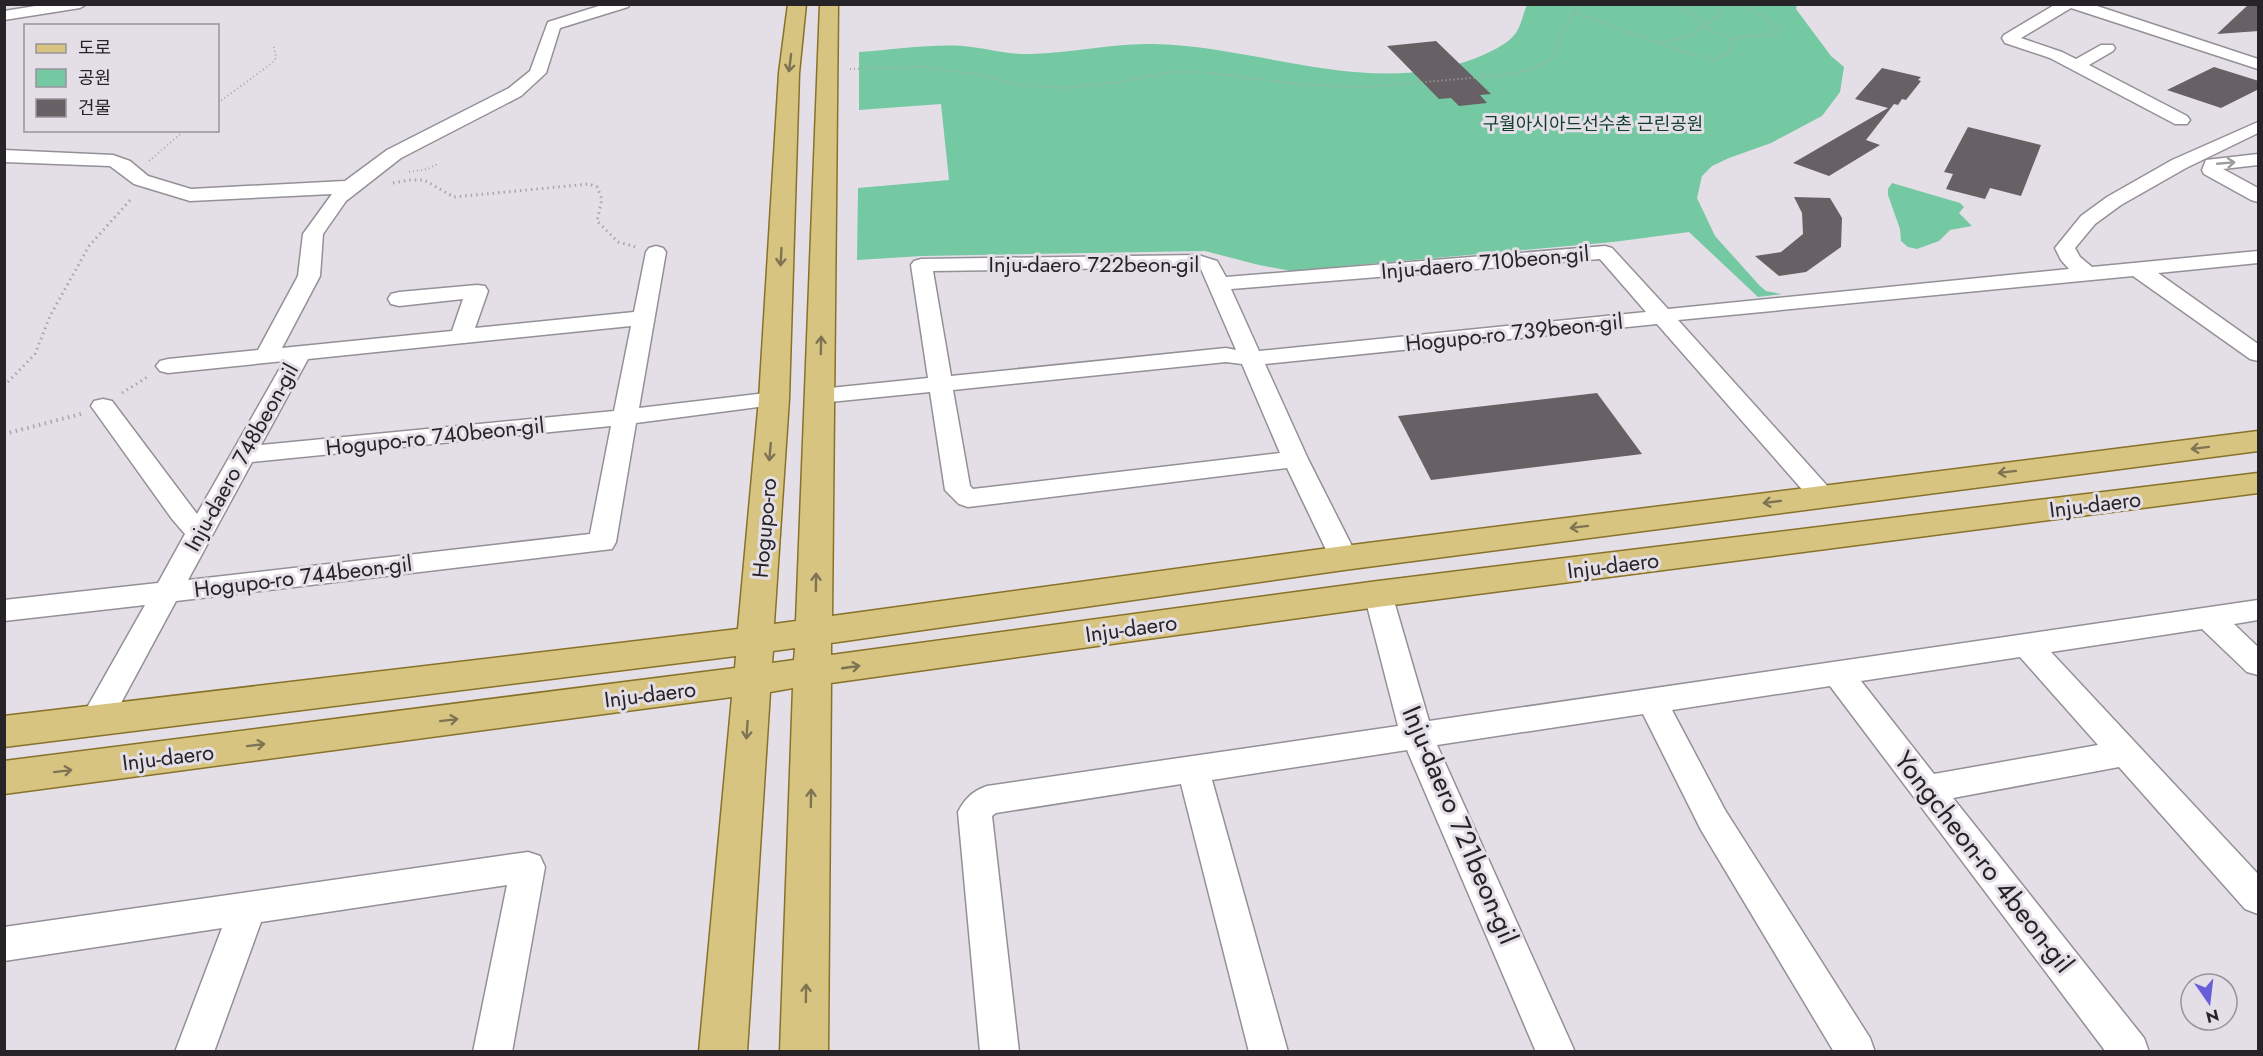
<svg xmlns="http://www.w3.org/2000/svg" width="2263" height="1056" font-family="Jost,'Noto Sans KR',sans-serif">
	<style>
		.green { fill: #74c8a2 }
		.building { fill: #676065 }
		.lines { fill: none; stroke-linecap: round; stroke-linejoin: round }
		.minor-casing { stroke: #949097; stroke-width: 3 }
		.major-casing { stroke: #88722a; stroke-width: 3 }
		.path-far2 { stroke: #a9a5ac; stroke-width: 2; stroke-dasharray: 1 3; stroke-linecap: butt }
		.path-far1 { stroke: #a9a5ac; stroke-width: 3; stroke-dasharray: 1.5 4; stroke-linecap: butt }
		.path { stroke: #a9a5ac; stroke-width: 4; stroke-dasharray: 1.5 4.5; stroke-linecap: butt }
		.minor { fill: #fff; fill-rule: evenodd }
		.major { fill: #d7c480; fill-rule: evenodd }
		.oneway { stroke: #7e7454 }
		.oneway2 { stroke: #9d9c9e }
		.labels { text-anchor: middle; stroke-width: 6; stroke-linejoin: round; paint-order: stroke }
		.far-park-label { font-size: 18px; fill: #103e2b; stroke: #e4dfe7 }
		.street-label { font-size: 22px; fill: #262427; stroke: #e4dfe7 }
		.near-street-label { font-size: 27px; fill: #262427; stroke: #e4dfe7 }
	</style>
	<rect width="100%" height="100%" fill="#e4dfe7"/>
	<!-- green -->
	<g class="green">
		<path d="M 1797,4 L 1796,9 L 1831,56 L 1844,67 L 1840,92 L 1822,116 L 1771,143 L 1729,158 L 1712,166 L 1702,176 L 1697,198 L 1715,236 L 1760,286 L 1766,291 L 1782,294 L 1758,297 L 1689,232 L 1613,242 L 1291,271 L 1259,265 L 1205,251 L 922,256 L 857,260 L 858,188 L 949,180 L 941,104 L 859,110 L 859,52 C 893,50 929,44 963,46 C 986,48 1008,55 1031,54 C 1072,53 1112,43 1153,44 C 1262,46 1369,99 1476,58 C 1488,53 1507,45 1515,34 C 1521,27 1523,13 1527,5 Z"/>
		<path d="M 1892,183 L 1960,203 L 1964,207 L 1959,213 L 1972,226 L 1950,230 L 1939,241 L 1917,249 L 1908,247 L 1901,241 L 1900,229 L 1888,195 L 1888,189 Z"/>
	</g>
	<!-- building -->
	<g class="building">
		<path d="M 2249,4 L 2259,4 L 2259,31 L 2217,34 Z"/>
		<path d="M 1436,41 L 1491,94 L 1480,95 L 1487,103 L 1459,106 L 1451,98 L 1439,99 L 1387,46 Z"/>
		<path d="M 2214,67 L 2259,81 L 2259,89 L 2221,108 L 2167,90 Z"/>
		<path d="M 1882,68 L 1921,77 L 1918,80 L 1921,81 L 1906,100 L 1902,99 L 1898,105 L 1894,104 L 1866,140 L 1880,145 L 1829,176 L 1793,163 L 1888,108 L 1855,99 Z"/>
		<path d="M 1968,127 L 2041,145 L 2021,196 L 1990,188 L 1985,199 L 1946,189 L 1953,174 L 1944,172 Z"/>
		<path d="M 1794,197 L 1830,198 L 1842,218 L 1841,247 L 1806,272 L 1779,276 L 1755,256 L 1781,252 L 1803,234 L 1802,213 Z"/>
		<path d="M 1597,393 L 1642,454 L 1431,480 L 1398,416 Z"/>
	</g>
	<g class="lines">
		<defs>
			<g id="minor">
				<path d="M 48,4 L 87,4 L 80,8 L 4,20 L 4,11 Z"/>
				<path d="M 605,4 L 630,4 L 628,7 L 560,28 L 546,73 L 521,96 L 401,158 L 346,201 L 323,234 L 320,276 L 282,348 L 452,331 L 463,299 L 399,306 L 391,304 L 388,299 L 391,294 L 399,292 L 477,285 L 485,286 L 488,291 L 475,328 L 634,312 L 646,252 L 649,248 L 656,246 L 663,248 L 666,252 L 639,408 L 774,392 L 782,394 L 786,399 L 782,404 L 636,423 L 616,542 L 612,549 L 176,601 L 107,729 L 96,732 L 85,729 L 80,720 L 145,605 L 4,621 L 4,600 L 158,583 L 185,534 L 172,519 L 91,406 L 94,401 L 103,399 L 112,401 L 197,514 L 284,361 L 168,373 L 160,371 L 156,366 L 160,361 L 168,359 L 258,350 L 298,276 L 303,234 L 332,194 L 190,201 L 134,184 L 110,166 L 4,162 L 4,150 L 113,155 L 130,161 L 148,176 L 191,189 L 345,181 L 387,150 L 509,88 L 530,71 L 548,22 ZM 631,326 L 614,411 L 261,445 L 308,359 ZM 611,426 L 590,534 L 188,580 L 252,462 Z"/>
				<path d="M 2056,4 L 2091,4 L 2258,59 L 2258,69 L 2071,8 L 2021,38 L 2062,52 L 2076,59 L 2101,45 L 2113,45 L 2115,48 L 2113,51 L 2089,65 L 2187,116 L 2190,120 L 2187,124 L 2175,124 L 2050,58 L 2005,43 L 2002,38 L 2004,35 Z"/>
				<path d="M 2258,122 L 2258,133 L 2186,168 L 2121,205 L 2095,224 L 2075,248 L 2080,257 L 2092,267 L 2258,251 L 2258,263 L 2158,273 L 2258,344 L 2258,361 L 2250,359 L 2133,276 L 1678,320 L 1831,490 L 1835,496 L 1831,502 L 1822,505 L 1813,502 L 1657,324 L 1265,364 L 1308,459 L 1358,558 L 1354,565 L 1344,568 L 1334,565 L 1330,558 L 1287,468 L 968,507 L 959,504 L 945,490 L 930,392 L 820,403 L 812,401 L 808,396 L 812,391 L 820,389 L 928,378 L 911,265 L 914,261 L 921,259 L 1198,255 L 1217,261 L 1226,277 L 1605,246 L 1612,248 L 1668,309 L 2069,269 L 2061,260 L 2055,248 L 2081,216 L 2107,197 L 2172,160 ZM 1600,259 L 1646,312 L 1259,351 L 1231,289 ZM 1196,267 L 1201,269 L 1236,350 L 1226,348 L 951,376 L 933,271 ZM 1226,362 L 1242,364 L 1280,453 L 973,489 L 970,486 L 953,390 Z"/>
				<path d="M 2258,154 L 2258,165 L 2223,169 L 2258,188 L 2258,202 L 2251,200 L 2204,174 L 2202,170 L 2206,160 Z"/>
				<path d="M 1378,584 L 1388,587 L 1392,594 L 1429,721 L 2258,600 L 2258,620 L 2234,624 L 2258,647 L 2258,675 L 2247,672 L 2202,629 L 2051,652 L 2258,874 L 2258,914 L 2245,909 L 2119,767 L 1953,798 L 2144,1038 L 2149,1052 L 2106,1052 L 1830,686 L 1672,710 L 1725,810 L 1870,1038 L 1875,1052 L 1834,1052 L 1701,830 L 1643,714 L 1437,745 L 1575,1052 L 1536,1052 L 1407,750 L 1212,780 L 1288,1052 L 1249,1052 L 1181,784 L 996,813 L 992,816 L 1019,1052 L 980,1052 L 958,812 C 965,798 973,791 987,786 L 1398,726 L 1364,594 L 1368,587 ZM 2020,657 L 2098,745 L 1934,774 L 1861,681 Z"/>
				<path d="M 528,852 L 540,856 L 545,867 L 512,1052 L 473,1052 L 507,885 L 261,922 L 214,1052 L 175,1052 L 222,928 L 4,961 L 4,927 Z"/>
			</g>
			<path id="major" d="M 788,4 L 806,4 L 799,73 L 789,399 L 774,624 L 796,621 L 820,4 L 838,4 L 832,616 L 1344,546 L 2258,431 L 2258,451 L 1344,570 L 831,643 L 831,655 L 1378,581 L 2258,473 L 2258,493 L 1378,607 L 831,683 L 828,1052 L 780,1052 L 793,688 L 770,692 L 747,1052 L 699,1052 L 732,697 L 4,794 L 4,761 L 735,668 L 736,656 L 4,747 L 4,716 L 738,629 L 759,399 L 779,73 ZM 795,648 L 794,660 L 772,663 L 773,651 Z"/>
		</defs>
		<!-- minor casing -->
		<use href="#minor" class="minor-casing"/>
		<!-- major casing -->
		<use href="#major" class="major-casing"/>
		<!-- path-far2 -->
		<g class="path-far2">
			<path d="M 1574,12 L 1677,50 L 1716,60 L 1728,53 L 1730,46 L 1739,37 L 1778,35 L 1780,31 L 1762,16 L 1740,4"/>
			<path d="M 1703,26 L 1716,17 L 1721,4"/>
			<path d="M 1703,27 L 1735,40"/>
			<path d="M 1658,42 L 1689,37 L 1703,27 L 1699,20 L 1676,4"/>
			<path d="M 850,69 L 922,67 L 987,76 L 1017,85 L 1063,88 L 1120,82 L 1174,72 L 1203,72 L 1306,85 L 1369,87 L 1504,75 L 1533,69 L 1554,57 L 1561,32 L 1581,4"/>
			<path d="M 218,103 L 272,63 L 276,58 L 274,47"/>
			<path d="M 149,161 L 185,130"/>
			<path d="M 409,172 L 428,169 L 439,163"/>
		</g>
		<!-- path-far1 -->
		<g class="path-far1">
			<path d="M 393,183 L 410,180 L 424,180 L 454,197 L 589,184 L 597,187 L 602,199 L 597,221 L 618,242 L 636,247"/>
			<path d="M 4,386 L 35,354 L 50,316 L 89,246 L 132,198"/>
			<path d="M 122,393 L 149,376"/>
		</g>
		<!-- path -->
		<path class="path" d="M 4,434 L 81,414"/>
		<!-- minor -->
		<use href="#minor" class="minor"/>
		<!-- major -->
		<use href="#major" class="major"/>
	</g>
	<!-- one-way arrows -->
	<defs><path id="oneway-shaft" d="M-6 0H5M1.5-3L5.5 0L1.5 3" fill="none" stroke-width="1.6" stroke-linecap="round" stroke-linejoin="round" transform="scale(1.5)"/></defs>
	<g class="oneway">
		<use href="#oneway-shaft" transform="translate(790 63) rotate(97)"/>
		<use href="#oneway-shaft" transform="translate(781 257) rotate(93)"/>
		<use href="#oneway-shaft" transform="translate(821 345) rotate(-89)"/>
		<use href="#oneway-shaft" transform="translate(2200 448) rotate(173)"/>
		<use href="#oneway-shaft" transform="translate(770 452) rotate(95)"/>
		<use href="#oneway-shaft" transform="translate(2007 472) rotate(173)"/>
		<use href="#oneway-shaft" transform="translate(1772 502) rotate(173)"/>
		<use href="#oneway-shaft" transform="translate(1579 527) rotate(173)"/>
		<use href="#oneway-shaft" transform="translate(816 582) rotate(-89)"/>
		<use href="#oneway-shaft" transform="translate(851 667) rotate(-8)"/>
		<use href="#oneway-shaft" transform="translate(449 720) rotate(-7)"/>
		<use href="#oneway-shaft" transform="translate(747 730) rotate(94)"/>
		<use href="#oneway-shaft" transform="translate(256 745) rotate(-7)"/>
		<use href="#oneway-shaft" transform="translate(63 771) rotate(-7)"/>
		<use href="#oneway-shaft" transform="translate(811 798) rotate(-89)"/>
		<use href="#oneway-shaft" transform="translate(806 993) rotate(-89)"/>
	</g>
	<use class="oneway2" href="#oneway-shaft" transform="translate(2226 163) rotate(-5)"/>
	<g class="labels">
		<!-- far-park labels -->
		<g class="far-park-label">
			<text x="1593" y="130">구월아시아드선수촌 근린공원</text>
		</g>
		<!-- street labels -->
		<g class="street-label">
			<text transform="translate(1485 262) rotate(-5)" y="8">Inju-daero 710beon-gil</text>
			<text x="1094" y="272">Inju-daero 722beon-gil</text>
			<text transform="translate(1514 332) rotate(-6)" y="8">Hogupo-ro 739beon-gil</text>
			<text transform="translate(435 436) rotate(-6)" y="8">Hogupo-ro 740beon-gil</text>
			<text transform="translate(241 457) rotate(-61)" y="8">Inju-daero 748beon-gil</text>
			<text transform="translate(2095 504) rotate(-7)" y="8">Inju-daero</text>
			<text transform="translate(764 528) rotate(-85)" y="8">Hogupo-ro</text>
			<text transform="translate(1613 565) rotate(-7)" y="8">Inju-daero</text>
			<text transform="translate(303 576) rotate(-7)" y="8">Hogupo-ro 744beon-gil</text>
			<text transform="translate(1131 628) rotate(-8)" y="8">Inju-daero</text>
			<text transform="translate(650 694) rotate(-7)" y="8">Inju-daero</text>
			<text transform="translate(168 757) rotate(-7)" y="8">Inju-daero</text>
		</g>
		<!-- near-street labels -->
		<g class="near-street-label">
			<text transform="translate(1460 825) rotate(67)" y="9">Inju-daero 721beon-gil</text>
			<text transform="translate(1984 862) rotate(52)" y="9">Yongcheon-ro 4beon-gil</text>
		</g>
	</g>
	<!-- border -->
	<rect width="2263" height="1056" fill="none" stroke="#262427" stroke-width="12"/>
	<!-- legend -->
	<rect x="24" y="24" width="195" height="108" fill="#e4dfe7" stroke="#98949a" stroke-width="1.5"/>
	<rect x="36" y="44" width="30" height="9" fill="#d7c480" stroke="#98949a" stroke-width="1.5"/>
	<text x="78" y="54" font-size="18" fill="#262427">도로</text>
	<rect x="36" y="69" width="30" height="18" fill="#74c8a2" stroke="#98949a" stroke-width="1.5"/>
	<text x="78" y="84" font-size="18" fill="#262427">공원</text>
	<rect x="36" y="99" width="30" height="18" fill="#676065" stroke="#98949a" stroke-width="1.5"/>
	<text x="78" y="114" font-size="18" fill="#262427">건물</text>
	<!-- north arrow -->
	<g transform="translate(2209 1002) rotate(166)"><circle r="28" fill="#e4dfe7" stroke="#98949a" stroke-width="1.5"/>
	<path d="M0-4.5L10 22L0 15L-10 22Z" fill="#675ed8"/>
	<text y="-9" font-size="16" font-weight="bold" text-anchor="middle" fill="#262427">N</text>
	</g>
</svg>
